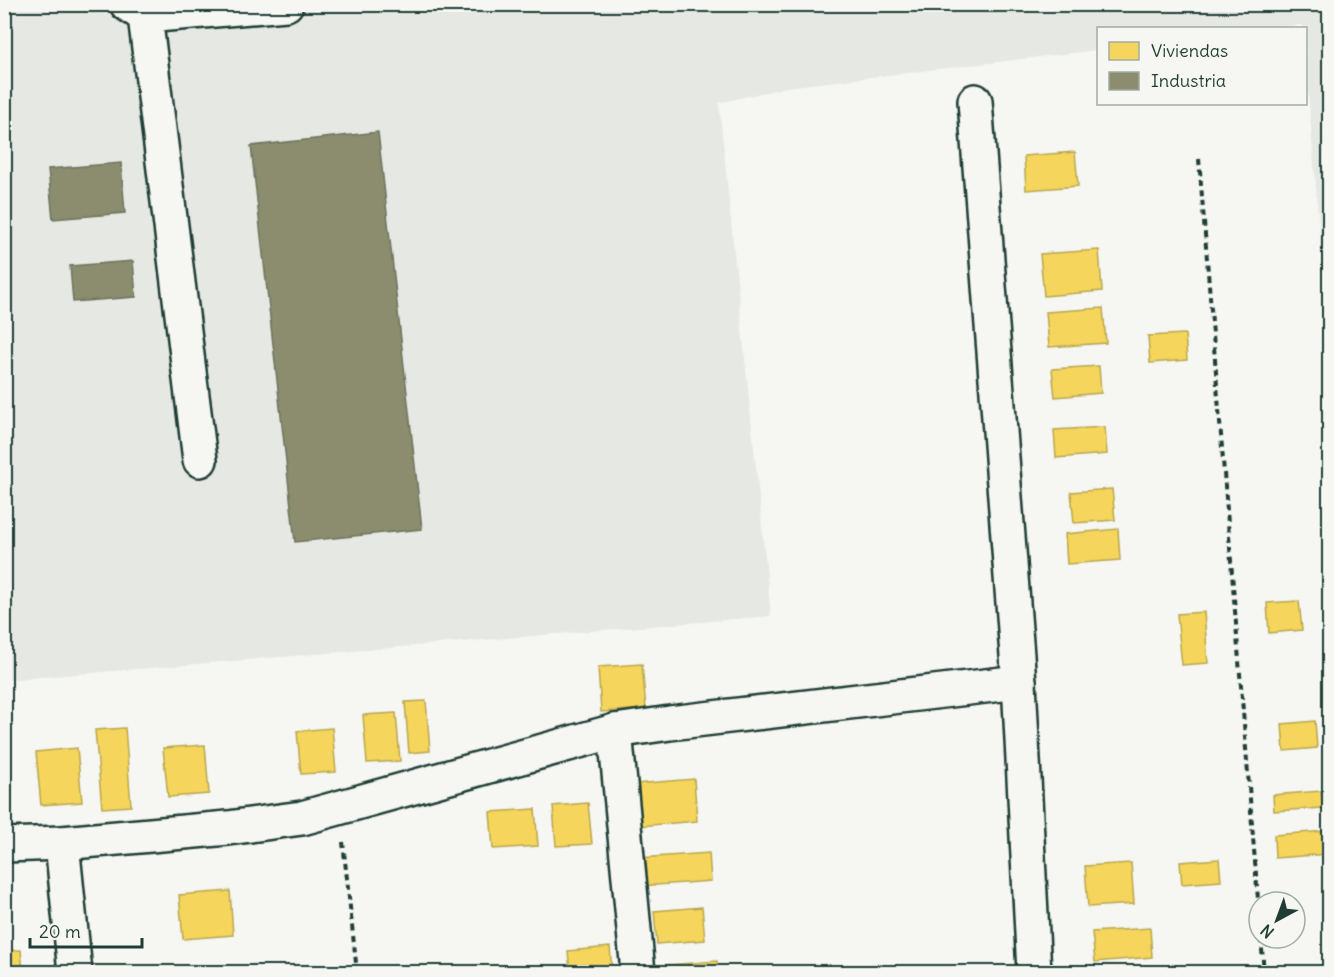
<svg xmlns="http://www.w3.org/2000/svg" width="1334" height="977" font-family="Delius,sans-serif">
	<style>
		.built { fill: #e6e8e4 }
		.homes { fill: #f6d55c; stroke: #b6a750; stroke-width: 1.5 }
		.industry { fill: #8c8c6e; stroke: #6b745d; stroke-width: 1.5 }
		.lines { fill: none; stroke-linecap: round; stroke-linejoin: round }
		.minor-casing { stroke: #1f3d34; stroke-width: 38 }
		.path { stroke: #1f3d34; stroke-width: 4; stroke-dasharray: 6 4.5; stroke-linecap: butt }
		.minor { stroke: #f6f6f2; stroke-width: 33 }
	</style>
	<rect width="100%" height="100%" fill="#f6f6f2"/>
	<filter id="ink" filterUnits="userSpaceOnUse"><feTurbulence type="fractalNoise" baseFrequency=".0167" numOctaves="2"/><feDisplacementMap in="SourceGraphic" scale="12" xChannelSelector="R" yChannelSelector="G"/><feConvolveMatrix kernelMatrix="1 2 1 2 8 2 1 2 1" color-interpolation-filters="sRGB"/></filter>
	<g filter="url(#ink)">
		<!-- built -->
		<path class="built" d="M 5,5 L 1329,5 L 1329,346 L 1306,67 L 1306,28 L 1302,28 L 1302,25 L 1276,28 L 1098,28 L 1098,50 L 786,87 L 719,103 L 771,616 L 5,680 Z"/>
		<!-- homes -->
		<g class="homes">
			<path d="M 1075,152 L 1078,186 L 1026,190 L 1024,156 Z"/>
			<path d="M 1099,250 L 1102,291 L 1044,296 L 1040,254 Z"/>
			<path d="M 1103,308 L 1106,343 L 1049,347 L 1046,312 Z"/>
			<path d="M 1185,334 L 1187,360 L 1150,363 L 1148,336 Z"/>
			<path d="M 1099,366 L 1101,393 L 1055,397 L 1052,369 Z"/>
			<path d="M 1105,427 L 1107,454 L 1056,458 L 1054,430 Z"/>
			<path d="M 1112,489 L 1115,520 L 1074,523 L 1071,492 Z"/>
			<path d="M 1118,529 L 1120,560 L 1067,564 L 1065,534 Z"/>
			<path d="M 1299,601 L 1302,630 L 1269,633 L 1267,603 Z"/>
			<path d="M 1204,612 L 1208,663 L 1182,665 L 1177,614 Z"/>
			<path d="M 642,664 L 646,709 L 601,712 L 598,667 Z"/>
			<path d="M 426,701 L 430,751 L 409,753 L 405,702 Z"/>
			<path d="M 396,713 L 400,761 L 367,763 L 363,715 Z"/>
			<path d="M 1315,721 L 1317,748 L 1284,751 L 1282,724 Z"/>
			<path d="M 125,728 L 131,806 L 102,808 L 95,730 Z"/>
			<path d="M 332,728 L 336,772 L 301,774 L 297,731 Z"/>
			<path d="M 205,745 L 209,794 L 168,797 L 163,748 Z"/>
			<path d="M 77,748 L 82,802 L 41,805 L 36,752 Z"/>
			<path d="M 694,779 L 697,821 L 639,826 L 635,784 Z"/>
			<path d="M 1321,791 L 1323,808 L 1274,811 L 1273,795 Z"/>
			<path d="M 588,803 L 592,844 L 556,846 L 553,806 Z"/>
			<path d="M 535,809 L 538,846 L 493,849 L 490,812 Z"/>
			<path d="M 1326,831 L 1328,854 L 1275,858 L 1274,835 Z"/>
			<path d="M 709,853 L 711,881 L 642,886 L 640,858 Z"/>
			<path d="M 1219,859 L 1221,881 L 1182,884 L 1180,862 Z"/>
			<path d="M 1131,863 L 1134,904 L 1088,907 L 1085,866 Z"/>
			<path d="M 230,891 L 233,935 L 183,939 L 179,895 Z"/>
			<path d="M 702,907 L 705,940 L 657,944 L 654,911 Z"/>
			<path d="M 1150,928 L 1152,957 L 1095,962 L 1092,932 Z"/>
			<path d="M 610,947 L 612,972 L 570,972 L 568,951 Z"/>
			<path d="M 21,950 L 23,972 L 4,972 L 4,951 Z"/>
			<path d="M 717,961 L 718,972 L 655,972 L 655,966 Z"/>
		</g>
		<!-- industry -->
		<g class="industry">
			<path d="M 378,132 L 422,529 L 295,542 L 251,146 Z"/>
			<path d="M 121,163 L 125,213 L 53,219 L 48,169 Z"/>
			<path d="M 133,261 L 136,297 L 73,302 L 70,266 Z"/>
		</g>
		<g class="lines">
			<defs>
				<g id="minor">
					<path d="M 127,4 L 145,16 L 286,4"/>
					<path d="M 145,16 L 200,460"/>
					<path d="M 975,101 L 1019,682 L 1034,972"/>
					<path d="M 615,731 L 638,972"/>
					<path d="M 62,843 L 75,972"/>
					<path d="M 4,845 L 62,843 L 228,828 L 302,818 L 615,731 L 670,723 L 1019,682"/>
				</g>
			</defs>
			<!-- minor casing -->
			<use href="#minor" class="minor-casing"/>
			<!-- path -->
			<g class="path">
				<path d="M 1199,159 L 1259,912"/>
				<path d="M 343,842 L 357,972"/>
				<path d="M 1261,938 L 1264,972"/>
			</g>
			<!-- minor -->
			<use href="#minor" class="minor"/>
		</g>
	</g>
	<!-- margin -->
	<rect width="1334" height="977" fill="none" stroke="#f6f6f2" stroke-width="24"/>
	<rect x="12" y="12" width="1310" height="953" fill="none" stroke="#1f3d34" stroke-width="2" filter="url(#ink)"/>
	<!-- legend -->
	<rect x="1097" y="27" width="210" height="78" fill="#f6f6f2" stroke="#a0aca6" stroke-width="1.5"/>
	<rect x="1109" y="42" width="30" height="18" fill="#f6d55c" stroke="#a0aca6" stroke-width="1.5"/>
	<text x="1151" y="57" font-size="18" fill="#1f3d34">Viviendas</text>
	<rect x="1109" y="72" width="30" height="18" fill="#8c8c6e" stroke="#a0aca6" stroke-width="1.5"/>
	<text x="1151" y="87" font-size="18" fill="#1f3d34">Industria</text>
	<!-- north arrow -->
	<g transform="translate(1277 920) rotate(221)"><circle r="28" fill="#f6f6f2" stroke="#a0aca6" stroke-width="1.5"/>
	<path d="M0-4.5L10 22L0 15L-10 22Z" fill="#1f3d34"/>
	<text y="-9" font-size="16" font-weight="bold" text-anchor="middle" fill="#1f3d34">N</text>
	</g>
	<!-- scale -->
	<path d="M30 938v9h112v-9" fill="none" stroke="#1f3d34" stroke-width="3"/>
	<text x="39" y="938" font-size="18" fill="#1f3d34" stroke="#f6f6f2" stroke-width="4.5" paint-order="stroke">20 m</text>
</svg>
